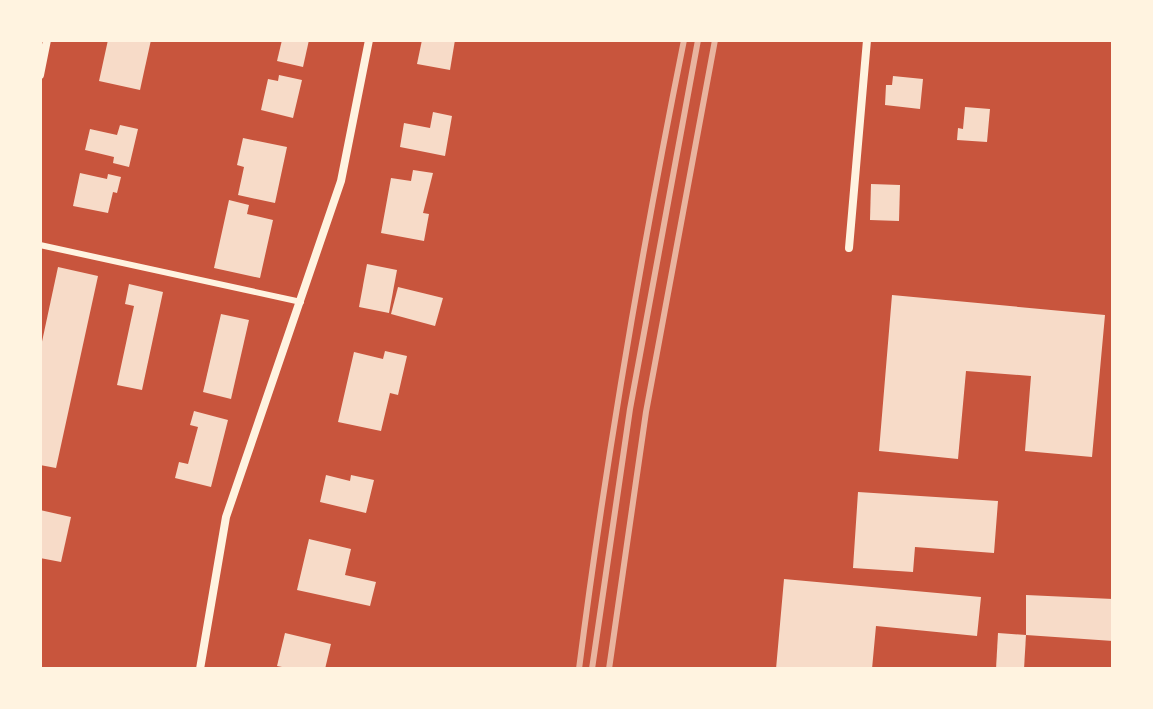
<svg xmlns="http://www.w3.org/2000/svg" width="1153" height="709" font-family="Commissioner,sans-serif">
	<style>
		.building { fill: #f7dbc8 }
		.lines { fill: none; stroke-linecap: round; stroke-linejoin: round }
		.service { stroke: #fff3e0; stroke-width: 6 }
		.minor { stroke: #fff3e0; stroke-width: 8 }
		.rail { stroke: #e9b49f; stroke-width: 6 }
	</style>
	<rect width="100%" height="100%" fill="#c8553d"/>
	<!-- building -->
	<g class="building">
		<path d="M 108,40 L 151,40 L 140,90 L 99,81 Z"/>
		<path d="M 282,40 L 309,40 L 303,67 L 277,61 Z"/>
		<path d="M 422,40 L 455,40 L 450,70 L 417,64 Z"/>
		<path d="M 279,75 L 302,80 L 293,118 L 261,110 L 268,79 L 278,81 Z"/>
		<path d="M 893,76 L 923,79 L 920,109 L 885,105 L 886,85 L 892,85 Z"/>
		<path d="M 965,107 L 990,109 L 987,142 L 957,140 L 958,128 L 963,129 Z"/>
		<path d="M 433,112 L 452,116 L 445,156 L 400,147 L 404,123 L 430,128 Z"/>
		<path d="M 120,125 L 138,129 L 129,167 L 113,163 L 114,157 L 85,150 L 90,129 L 117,135 Z"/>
		<path d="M 243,138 L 287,147 L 275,203 L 238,195 L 244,167 L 237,165 Z"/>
		<path d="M 413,170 L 433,173 L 423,213 L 429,214 L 424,241 L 381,233 L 391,178 L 411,181 Z"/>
		<path d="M 80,173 L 107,179 L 108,174 L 121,177 L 117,193 L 113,192 L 108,213 L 73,206 Z"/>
		<path d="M 871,184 L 900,185 L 899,221 L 870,220 Z"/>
		<path d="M 229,200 L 249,205 L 247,214 L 273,220 L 260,278 L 214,268 Z"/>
		<path d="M 367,264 L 397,270 L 389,313 L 359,307 Z"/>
		<path d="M 58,267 L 98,276 L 56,468 L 40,465 L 40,351 Z"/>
		<path d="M 129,284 L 163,292 L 142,390 L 117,385 L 134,306 L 125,304 Z"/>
		<path d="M 398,287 L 443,298 L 435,326 L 391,314 Z"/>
		<path d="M 892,295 L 1105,315 L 1092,457 L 1025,451 L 1031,376 L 966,371 L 958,459 L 879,451 Z"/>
		<path d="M 221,314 L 249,320 L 231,399 L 203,392 Z"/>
		<path d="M 385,351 L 407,356 L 398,395 L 390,393 L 381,431 L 338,422 L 354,352 L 383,359 Z"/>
		<path d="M 194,411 L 228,420 L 211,487 L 175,478 L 179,462 L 188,464 L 198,427 L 190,425 Z"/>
		<path d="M 326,475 L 350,481 L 351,475 L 374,480 L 366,513 L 320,502 Z"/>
		<path d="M 858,492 L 998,501 L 994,553 L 915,547 L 913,572 L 853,568 Z"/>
		<path d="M 40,510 L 71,517 L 61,562 L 40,558 Z"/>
		<path d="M 309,539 L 351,549 L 345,575 L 376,582 L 370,606 L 297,590 Z"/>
		<path d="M 784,579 L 981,597 L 977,636 L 876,626 L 872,669 L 776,669 Z"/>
		<path d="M 1026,595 L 1113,599 L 1113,641 L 1026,635 Z"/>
		<path d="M 285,633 L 331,644 L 325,669 L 292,669 L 277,666 Z"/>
		<path d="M 998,633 L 1026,635 L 1024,669 L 996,669 Z"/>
	</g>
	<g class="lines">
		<!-- service -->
		<path class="service" d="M 40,245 L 301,302"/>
		<!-- minor -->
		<g class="minor">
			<path d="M 40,75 L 47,40"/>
			<path d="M 849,248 L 867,40"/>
			<path d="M 200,669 L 226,517 L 341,181 L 369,40"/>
		</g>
		<!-- rail -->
		<g class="rail">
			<path d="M 579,669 C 606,458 642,249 684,40"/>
			<path d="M 592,669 L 630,409 L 698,40"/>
			<path d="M 609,669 L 646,412 L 715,40"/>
		</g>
	</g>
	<!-- border -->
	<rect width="1153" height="709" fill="none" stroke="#fff3e0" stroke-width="84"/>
</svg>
